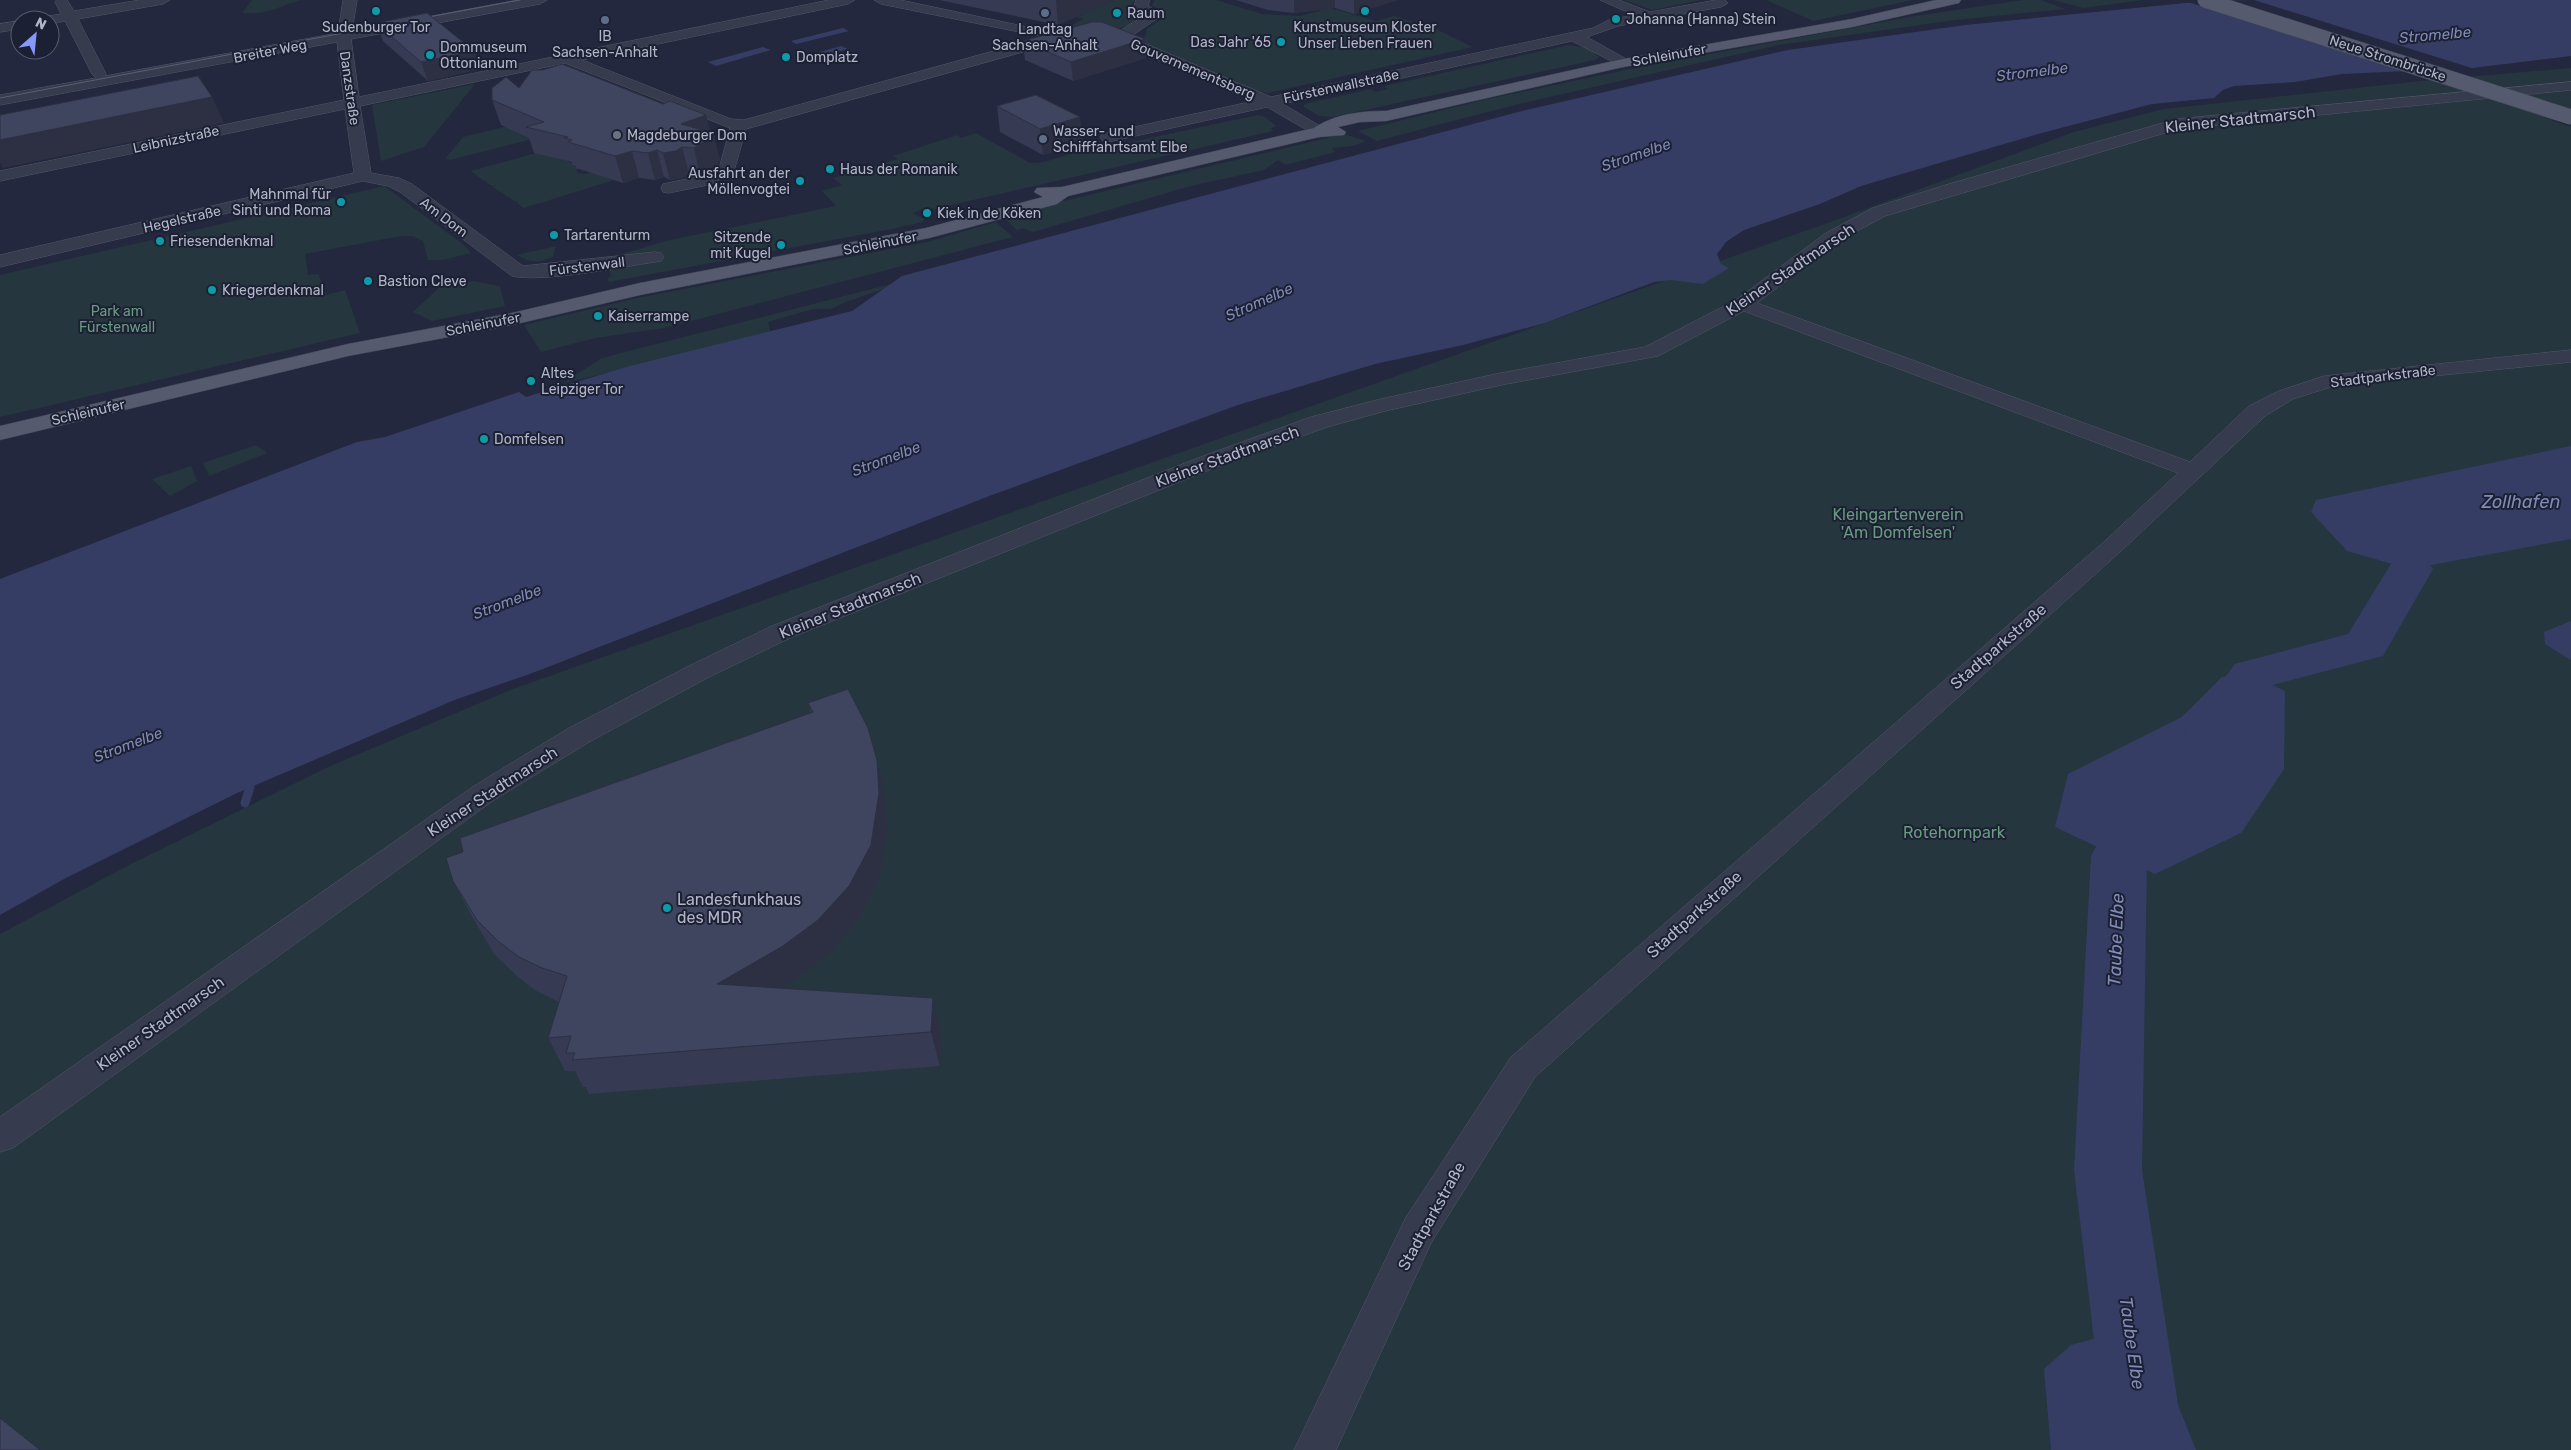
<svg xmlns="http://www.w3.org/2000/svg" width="2571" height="1450" font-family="Rubik,sans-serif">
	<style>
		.green { fill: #25363f }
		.water { fill: #353d64 }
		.pier { fill: #23283e }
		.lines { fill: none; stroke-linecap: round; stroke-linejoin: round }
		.stream { stroke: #353d64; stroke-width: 9 }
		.river { fill: #353d64; fill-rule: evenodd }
		.minor-casing { stroke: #525669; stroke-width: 1 }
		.major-casing { stroke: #404457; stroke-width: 1 }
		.minor { fill: #373b4e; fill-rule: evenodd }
		.major { fill: #555a6e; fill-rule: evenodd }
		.tram { stroke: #595e75; stroke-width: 1 }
		.major-bridge-casing { stroke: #404457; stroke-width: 16; stroke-linecap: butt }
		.major-bridge { stroke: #555a6e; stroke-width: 15 }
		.wall { fill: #363a52 }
		.shaded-wall { fill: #2c3042 }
		.building { fill: #3f445f; stroke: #2c3042 }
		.culture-dot { fill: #0f9aa8; stroke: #1c2033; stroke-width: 2 }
		.service-dot { fill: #5c6f8a; stroke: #1c2033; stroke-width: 2 }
		.worship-dot { fill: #6b7280; stroke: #1c2033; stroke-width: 2 }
		.labels { text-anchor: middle; stroke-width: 4; stroke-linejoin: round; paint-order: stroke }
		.far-poi-label { font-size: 14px; fill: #b3b6c9; stroke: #1c2033; text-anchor: start }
		.far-street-label { font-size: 14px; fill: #b3b6c9; stroke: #1c2033 }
		.far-park-label { font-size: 14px; fill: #699b80; stroke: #1c2033 }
		.far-water-label { font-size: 15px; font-style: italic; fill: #818bb7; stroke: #1c2033 }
		.street-label { font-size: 16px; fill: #b3b6c9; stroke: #1c2033 }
		.park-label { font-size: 16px; fill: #699b80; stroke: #1c2033 }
		.poi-label { font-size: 16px; fill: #b3b6c9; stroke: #1c2033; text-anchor: start }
		.water-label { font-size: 18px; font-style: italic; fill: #818bb7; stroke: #1c2033 }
	</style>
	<rect width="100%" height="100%" fill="#23283e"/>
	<!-- green -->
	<g class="green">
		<path d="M 252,0 L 301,0 C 277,7 267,15 242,13 Z"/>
		<path d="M 1114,0 L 1135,0 L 1132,4 L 1143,17 C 1121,34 1096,30 1070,26 L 1083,19 L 1077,17 Z"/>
		<path d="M 1155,0 L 1216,0 L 1262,14 L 1300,16 L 1330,8 L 1376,21 L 1394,16 L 1434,28 L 1473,47 L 1268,93 L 1258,91 L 1143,42 L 1147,29 L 1163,18 L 1162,13 L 1152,5 Z"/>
		<path d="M 1624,0 L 1701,0 L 1653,10 Z"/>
		<path d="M 1766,0 L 1913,0 L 1813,21 Z"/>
		<path d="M 2023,0 L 2041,0 L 2065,9 L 1955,20 L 1779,45 L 1518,104 L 1377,141 L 1358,131 L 1488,99 L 1635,68 L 1915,16 Z"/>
		<path d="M 2054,0 L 2144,0 L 2083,8 Z"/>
		<path d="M 1569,45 L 1588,48 L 1599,57 L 1595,60 L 1333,117 L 1319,116 L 1304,107 L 1304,105 L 1308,103 L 1371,89 L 1376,92 L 1388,89 L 1384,86 Z"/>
		<path d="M 2571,68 L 2571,117 L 2550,120 L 2571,127 L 2571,1450 L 0,1450 L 0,934 L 127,866 L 328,767 L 513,689 L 1836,220 L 2074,132 L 2164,109 L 2430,80 Z"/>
		<path d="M 475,84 L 424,147 L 381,161 L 372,105 Z"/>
		<path d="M 1258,115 L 1265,117 L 1276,126 L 1271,128 L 1273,131 L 947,206 L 949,209 C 937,211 925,205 913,213 L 924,219 L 923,222 L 892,229 L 609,282 L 607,278 L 611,277 L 608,267 L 609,258 L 665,241 L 836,206 L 822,191 L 842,185 L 833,178 L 898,159 L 893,156 L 957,135 L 961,138 L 976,133 L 1030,163 L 1044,162 L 1093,147 L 1098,149 Z"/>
		<path d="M 512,125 L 540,137 L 450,160 L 446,158 L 463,137 Z"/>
		<path d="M 1344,134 L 1366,141 L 1353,146 L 1332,148 L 1335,152 L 1286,165 L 1278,160 L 1264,170 L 1191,186 L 1033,232 L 1022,228 L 1017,230 L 1004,218 L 1042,206 Z"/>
		<path d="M 543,151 L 582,167 L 576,170 L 578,173 L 585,174 L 593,172 L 614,180 L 524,208 L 517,203 L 519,201 L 516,202 L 509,197 L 511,196 L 508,197 L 501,192 L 503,191 L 500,192 L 493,187 L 496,185 L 492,186 L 485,181 L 488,180 L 484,181 L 471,171 Z"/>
		<path d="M 384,186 L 463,244 L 471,253 L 443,260 L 428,260 L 423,241 L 412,236 L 401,236 L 305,254 L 308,275 L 318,274 L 326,295 L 345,290 L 360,333 L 0,417 L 0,275 Z"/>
		<path d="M 996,222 L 1013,237 L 664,328 L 595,338 L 541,352 L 524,325 L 637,298 L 927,242 Z"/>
		<path d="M 556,246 L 553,257 C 539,263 530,263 517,255 Z"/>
		<path d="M 915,278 L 846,302 L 831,309 L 813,309 L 768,322 L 770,331 L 764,337 L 563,383 L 602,358 Z"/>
		<path d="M 473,281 L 500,286 L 505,306 L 432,321 L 413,312 L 440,287 Z"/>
		<path d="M 256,445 L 267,453 L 209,476 L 203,463 Z"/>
		<path d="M 191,466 L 197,481 L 170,496 L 152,479 Z"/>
	</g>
	<!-- water -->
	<g class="water">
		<path d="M 2216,0 L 2571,0 L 2571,56 L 2472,68 L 2342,74 L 2295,82 L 2234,86 L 2223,90 L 2214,98 L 2152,104 L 2038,134 L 1861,186 L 1820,204 L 1744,230 L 1726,242 L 1717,254 L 1721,264 L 1729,268 L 1703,284 L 1671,280 L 1654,282 L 1545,323 L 1463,345 L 1375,364 L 1238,405 L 992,495 L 527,675 L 457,699 L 237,793 L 64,879 L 0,915 L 0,579 L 357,442 L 385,437 L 519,392 L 526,397 L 630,366 L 852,311 L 902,276 L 1522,111 L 1788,50 L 1965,25 Z"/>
		<path d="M 843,28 L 849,31 L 796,44 L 791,41 Z"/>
		<path d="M 841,46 L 848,49 L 801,62 L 794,59 Z"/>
		<path d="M 763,47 L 771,50 L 716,66 L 708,62 Z"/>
		<path d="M 2571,446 L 2571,539 L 2410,569 L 2347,551 L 2311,512 L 2316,500 Z"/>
		<path d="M 2571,621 L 2571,660 L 2545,644 L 2544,632 Z"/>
		<path d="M 2252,675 L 2285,691 L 2284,769 L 2241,833 L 2155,874 L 2055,827 L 2068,774 L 2182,717 L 2222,677 Z"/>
		<path d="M 2112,1334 L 2160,1360 L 2196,1450 L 2051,1450 L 2044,1369 L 2071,1345 Z"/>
	</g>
	<!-- pier -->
	<path class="pier" d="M 2254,0 L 2478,70 L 2415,75 L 2185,1 Z"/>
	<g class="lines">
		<!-- stream -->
		<path class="stream" d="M 245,803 L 250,787"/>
		<!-- river -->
		<g class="river">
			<path d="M 2410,555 L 2426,559 L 2433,569 L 2383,656 L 2269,686 L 2228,744 L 2210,749 L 2192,744 L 2184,732 L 2235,664 L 2348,634 L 2394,559 Z"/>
			<path d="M 2161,781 L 2180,787 L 2188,800 L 2147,859 L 2142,1170 L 2185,1450 L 2107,1450 L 2074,1170 L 2091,856 L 2099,842 L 2142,787 Z"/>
		</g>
		<defs>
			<g id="minor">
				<path d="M 57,0 L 67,0 L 74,11 L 140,0 L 170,0 L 163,4 L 78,19 L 106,74 L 105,76 L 338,33 L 343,0 L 357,0 L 352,31 L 518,0 L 547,0 L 540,4 L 351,39 L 359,97 L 829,0 L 855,0 L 848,4 L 582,60 L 731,119 L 744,120 L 1044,37 L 881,4 L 874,0 L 900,0 L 1037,29 L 1121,30 L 1144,16 L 1134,6 L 1136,0 L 1150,0 L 1148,5 L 1156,12 L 1158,18 L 1130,37 L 1271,97 L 1593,28 L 1609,20 L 1634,15 L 1600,0 L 1619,0 L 1650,12 L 1716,0 L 1725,0 L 1728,3 L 1721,7 L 1618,26 L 1587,37 L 1628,60 L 1630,63 L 1628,66 L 1623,67 L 1572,41 L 1283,104 L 1325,129 L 1327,132 L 1325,135 L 1319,137 L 1267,107 L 1108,142 L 1102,140 L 1100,137 L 1102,134 L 1254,101 L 1123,45 L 1116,38 L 1068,38 L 1066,40 L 746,129 L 734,171 L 712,184 L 669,193 L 663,192 L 661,188 L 663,184 L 701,176 L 720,165 L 730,128 L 565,63 L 360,106 L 371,173 L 399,178 L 412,184 L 523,266 L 655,252 L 661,253 L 664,257 L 661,261 L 655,262 C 621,267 542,283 512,276 L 400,192 L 388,186 L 363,181 L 0,267 L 0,255 L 354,173 L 345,109 L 0,181 L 0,171 L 344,100 L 337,42 L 0,105 L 0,95 L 96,78 L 92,74 L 65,21 L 50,24 L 50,20 L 41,20 L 43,17 L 61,14 L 55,2 Z"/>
				<path d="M 20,21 L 20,29 L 0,32 L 0,24 Z"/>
				<path d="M 2571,82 L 2571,90 L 2178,129 L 1885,216 L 1838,241 L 1757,303 L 2190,462 L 2249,406 L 2279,391 L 2324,376 L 2571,350 L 2571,362 L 2334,386 L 2293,399 L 2265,416 L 2121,551 L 1535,1077 L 1431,1243 L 1336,1450 L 1294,1450 L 1405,1219 L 1511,1057 L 2105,541 L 2178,473 L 1744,311 L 1658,356 L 1501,385 L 1385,411 L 1327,427 L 1214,468 L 790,638 L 707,678 L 589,742 L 494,800 L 13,1148 L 0,1152 L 0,1117 L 474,786 L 569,728 L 689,666 L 772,626 L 1198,458 L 1311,417 L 1381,399 L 1501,373 L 1645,347 L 1736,300 L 1826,233 L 1873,208 L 1949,184 L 2177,119 Z"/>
			</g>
			<path id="major" d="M 1936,0 L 1961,0 L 1959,3 L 1852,27 L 1623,67 L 1386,121 L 1360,122 L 1338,127 L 1346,132 L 1344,135 L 1319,137 L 1068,196 L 1057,204 L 929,238 L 640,295 L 512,325 L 348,356 L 0,440 L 0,426 L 348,344 L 512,313 L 640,283 L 926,228 L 1043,197 L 1034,192 L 1037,188 L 1062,187 L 1314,128 C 1335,114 1361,111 1386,111 L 1623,59 L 1852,19 Z"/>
		</defs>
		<!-- minor casing -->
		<use href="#minor" class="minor-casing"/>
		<!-- major casing -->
		<use href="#major" class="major-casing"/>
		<!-- minor -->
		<use href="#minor" class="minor"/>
		<!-- major -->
		<use href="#major" class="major"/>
		<!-- tram -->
		<g class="tram">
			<path d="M 2215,0 L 2571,113"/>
			<path d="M 418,19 L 520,0"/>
			<path d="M 0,98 L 391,24"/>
		</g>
		<defs>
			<path id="major-bridge" d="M 2205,0 L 2571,117"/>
		</defs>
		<!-- major-bridge casing -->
		<use href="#major-bridge" class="major-bridge-casing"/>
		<!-- major-bridge -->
		<use href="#major-bridge" class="major-bridge"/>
	</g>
	<!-- wall -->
	<g class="wall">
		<path d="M 939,0 L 1114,0 L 1058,25 Z"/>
		<path d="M 1236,0 L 1397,0 L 1354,14 L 1335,8 L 1294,13 L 1268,10 Z"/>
		<path d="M 376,23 L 474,51 L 480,69 L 428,81 L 383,41 Z"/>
		<path d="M 1145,39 L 1146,58 L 1073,81 L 1025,60 L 1023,41 Z"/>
		<path d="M 519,88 L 663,104 L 706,115 L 710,132 L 720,159 L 718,164 L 700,174 L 689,174 L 683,178 L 670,180 L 664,177 L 655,180 L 639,178 L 623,183 L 576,168 L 576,166 L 572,165 L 572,162 L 534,153 L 529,138 L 501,125 L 492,100 Z"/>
		<path d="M 997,106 L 1083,143 L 1043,155 L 1000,132 Z"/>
		<path d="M 808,703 L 885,794 L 888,827 L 879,879 L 859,919 L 829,954 L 794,980 L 780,988 L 933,998 L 941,1031 L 940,1066 L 589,1094 L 586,1087 L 583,1087 L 575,1071 L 565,1071 L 548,1038 L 559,1002 L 536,991 L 517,976 L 494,954 L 471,915 L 453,881 L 463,852 L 811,713 Z"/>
	</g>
	<!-- shaded-wall -->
	<g class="shaded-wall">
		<path d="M 1056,0 L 1114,0 L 1058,25 Z"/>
		<path d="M 1294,0 L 1335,0 L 1335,8 L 1294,13 Z"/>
		<path d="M 1354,0 L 1397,0 L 1354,14 Z"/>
		<path d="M 1145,39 L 1146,58 L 1073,81 L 1071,62 Z"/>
		<path d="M 474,51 L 480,69 L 428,81 L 421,62 Z"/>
		<path d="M 212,97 L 224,123 L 3,168 L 0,163 L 0,140 Z"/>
		<path d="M 706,115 L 711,138 L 713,133 L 720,159 L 718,164 L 700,174 L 694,148 L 681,124 Z"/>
		<path d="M 1080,117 L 1083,143 L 1043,155 L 1040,129 Z"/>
		<path d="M 682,147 L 689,174 L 683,178 L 670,180 L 663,153 Z"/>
		<path d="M 657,150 L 664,177 L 655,180 L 648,153 Z"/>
		<path d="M 632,151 L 639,178 L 623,183 L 615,156 Z"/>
		<path d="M 877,760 L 885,794 L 888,827 L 879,879 L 859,919 L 829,954 L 794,980 L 730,1018 L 717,984 Z"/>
		<path d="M 933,998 L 941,1031 L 940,1066 L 931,1032 Z"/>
	</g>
	<!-- building -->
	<g class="building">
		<path d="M 427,13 L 474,51 L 421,62 L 376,23 Z"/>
		<path d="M 1092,22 L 1102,22 L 1145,39 L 1071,62 L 1023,41 Z"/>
		<path d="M 562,64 L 663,104 L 670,101 L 706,115 L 681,124 L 713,133 L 712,137 L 694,148 L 682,147 L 676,151 L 663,153 L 657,150 L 648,153 L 632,151 L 615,156 L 568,142 L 572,140 L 564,138 L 568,137 L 526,127 L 544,122 L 492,100 L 492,88 L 506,77 L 519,88 L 532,70 L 543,70 Z"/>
		<path d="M 198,76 L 212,97 L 0,140 L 0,115 Z"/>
		<path d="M 1036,95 L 1080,117 L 1040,129 L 997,106 Z"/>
		<path d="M 848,689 L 868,728 L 877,760 L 879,793 L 871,845 L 849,886 L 818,920 L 783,946 L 717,984 L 933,998 L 931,1032 L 572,1060 L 575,1053 L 566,1053 L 571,1036 L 548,1038 L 567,976 L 542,968 L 519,957 L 499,942 L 477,920 L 453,881 L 446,858 L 463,852 L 460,838 L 813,712 L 808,703 Z"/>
		<path d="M 0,1418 L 40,1450 L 0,1450 Z"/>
	</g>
	<!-- markers -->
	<g class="culture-dot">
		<circle cx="376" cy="11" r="5"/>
		<circle cx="1365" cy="11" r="5"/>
		<circle cx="1117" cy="13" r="5"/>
		<circle cx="1616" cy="19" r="5"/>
		<circle cx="1281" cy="42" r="5"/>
		<circle cx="430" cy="55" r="5"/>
		<circle cx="786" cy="57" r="5"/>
		<circle cx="830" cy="169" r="5"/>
		<circle cx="800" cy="181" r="5"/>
		<circle cx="341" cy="202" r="5"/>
		<circle cx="927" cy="213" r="5"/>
		<circle cx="554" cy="235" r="5"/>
		<circle cx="160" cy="241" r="5"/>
		<circle cx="781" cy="245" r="5"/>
		<circle cx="368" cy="281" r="5"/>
		<circle cx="212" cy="290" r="5"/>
		<circle cx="598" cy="316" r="5"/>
		<circle cx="531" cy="381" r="5"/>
		<circle cx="484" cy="439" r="5"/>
		<circle cx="667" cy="908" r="5"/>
	</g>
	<g class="service-dot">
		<circle cx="1045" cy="13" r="5"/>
		<circle cx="605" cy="20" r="5"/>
		<circle cx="1043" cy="139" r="5"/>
	</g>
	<circle class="worship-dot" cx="617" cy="135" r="5"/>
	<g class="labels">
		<!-- far-poi labels -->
		<g class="far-poi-label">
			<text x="1127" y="18">Raum</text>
			<text x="1626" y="24">Johanna (Hanna) Stein</text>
			<text x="376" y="32" text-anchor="middle">Sudenburger Tor</text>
			<text x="1365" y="32" text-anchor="middle">Kunstmuseum Kloster<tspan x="1365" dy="16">Unser Lieben Frauen</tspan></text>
			<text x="1045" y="34" text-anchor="middle">Landtag<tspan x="1045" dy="16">Sachsen-Anhalt</tspan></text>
			<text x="605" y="41" text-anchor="middle">IB<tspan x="605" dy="16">Sachsen-Anhalt</tspan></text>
			<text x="1271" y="47" text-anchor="end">Das Jahr '65</text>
			<text x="440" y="52">Dommuseum<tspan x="440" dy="16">Ottonianum</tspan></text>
			<text x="796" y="62">Domplatz</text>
			<text x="1053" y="136">Wasser- und<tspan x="1053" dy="16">Schifffahrtsamt Elbe</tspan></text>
			<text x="627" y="140">Magdeburger Dom</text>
			<text x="840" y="174">Haus der Romanik</text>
			<text x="790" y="178" text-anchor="end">Ausfahrt an der<tspan x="790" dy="16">Möllenvogtei</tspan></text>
			<text x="331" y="199" text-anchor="end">Mahnmal für<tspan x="331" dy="16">Sinti und Roma</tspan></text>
			<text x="937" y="218">Kiek in de Köken</text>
			<text x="564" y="240">Tartarenturm</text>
			<text x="771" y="242" text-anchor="end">Sitzende<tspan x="771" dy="16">mit Kugel</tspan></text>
			<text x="170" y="246">Friesendenkmal</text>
			<text x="378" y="286">Bastion Cleve</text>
			<text x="222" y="295">Kriegerdenkmal</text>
			<text x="608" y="321">Kaiserrampe</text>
			<text x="541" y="378">Altes<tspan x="541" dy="16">Leipziger Tor</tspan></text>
			<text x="494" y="444">Domfelsen</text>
		</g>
		<!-- far-street labels -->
		<g class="far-street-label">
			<text transform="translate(270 51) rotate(-11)" y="5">Breiter Weg</text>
			<text transform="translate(1669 55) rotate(-10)" y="5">Schleinufer</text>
			<text transform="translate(2388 58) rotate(18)" y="5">Neue Strombrücke</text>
			<text transform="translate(1193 69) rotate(23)" y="5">Gouvernementsberg</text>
			<text transform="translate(1341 86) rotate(-12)" y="5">Fürstenwallstraße</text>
			<text transform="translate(350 88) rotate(82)" y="5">Danzstraße</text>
			<text transform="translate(176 139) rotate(-12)" y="5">Leibnizstraße</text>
			<text transform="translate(444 217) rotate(37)" y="5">Am Dom</text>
			<text transform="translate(182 219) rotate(-13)" y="5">Hegelstraße</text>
			<text transform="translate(880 243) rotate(-11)" y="5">Schleinufer</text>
			<text transform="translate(587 266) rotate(-7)" y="5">Fürstenwall</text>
			<text transform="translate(483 324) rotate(-11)" y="5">Schleinufer</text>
			<text transform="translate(2383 376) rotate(-7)" y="5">Stadtparkstraße</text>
			<text transform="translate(88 412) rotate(-13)" y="5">Schleinufer</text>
		</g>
		<!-- far-park labels -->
		<g class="far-park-label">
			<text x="117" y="316">Park am<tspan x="117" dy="16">Fürstenwall</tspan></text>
		</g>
		<!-- far-water labels -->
		<g class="far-water-label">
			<text transform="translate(2435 35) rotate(-5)" y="5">Stromelbe</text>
			<text transform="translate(2032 72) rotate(-7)" y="5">Stromelbe</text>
			<text transform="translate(1636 155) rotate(-19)" y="5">Stromelbe</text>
			<text transform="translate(1259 302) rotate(-24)" y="5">Stromelbe</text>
			<text transform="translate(886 459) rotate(-21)" y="5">Stromelbe</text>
			<text transform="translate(507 602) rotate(-21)" y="5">Stromelbe</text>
			<text transform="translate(128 745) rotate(-21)" y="5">Stromelbe</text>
		</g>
		<!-- street labels -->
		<g class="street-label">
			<text transform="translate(2240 119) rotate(-6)" y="6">Kleiner Stadtmarsch</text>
			<text transform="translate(1790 269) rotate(-34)" y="6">Kleiner Stadtmarsch</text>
			<text transform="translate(1227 456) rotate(-20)" y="6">Kleiner Stadtmarsch</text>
			<text transform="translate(850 605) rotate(-22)" y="6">Kleiner Stadtmarsch</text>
			<text transform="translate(1998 646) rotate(-41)" y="6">Stadtparkstraße</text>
			<text transform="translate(492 791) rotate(-33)" y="6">Kleiner Stadtmarsch</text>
			<text transform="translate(1694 914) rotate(-42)" y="6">Stadtparkstraße</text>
			<text transform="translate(160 1023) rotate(-35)" y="6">Kleiner Stadtmarsch</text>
			<text transform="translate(1431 1216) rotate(-61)" y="6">Stadtparkstraße</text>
		</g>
		<!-- park labels -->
		<g class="park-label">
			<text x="1898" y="520">Kleingartenverein<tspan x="1898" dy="18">'Am Domfelsen'</tspan></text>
			<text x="1954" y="838">Rotehornpark</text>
		</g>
		<!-- poi labels -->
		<g class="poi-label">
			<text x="677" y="905">Landesfunkhaus<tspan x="677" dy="18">des MDR</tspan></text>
		</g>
		<!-- water labels -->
		<g class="water-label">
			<text x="2521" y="508">Zollhafen</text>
			<text transform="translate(2116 940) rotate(-88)" y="6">Taube Elbe</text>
			<text transform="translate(2132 1343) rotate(82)" y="6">Taube Elbe</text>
		</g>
	</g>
	<!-- north arrow -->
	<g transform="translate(35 35) rotate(27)"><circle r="24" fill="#1c2033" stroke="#585c6f"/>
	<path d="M0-4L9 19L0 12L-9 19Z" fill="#8698fb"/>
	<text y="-8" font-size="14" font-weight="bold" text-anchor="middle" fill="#b3b6c9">N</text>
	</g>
</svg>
